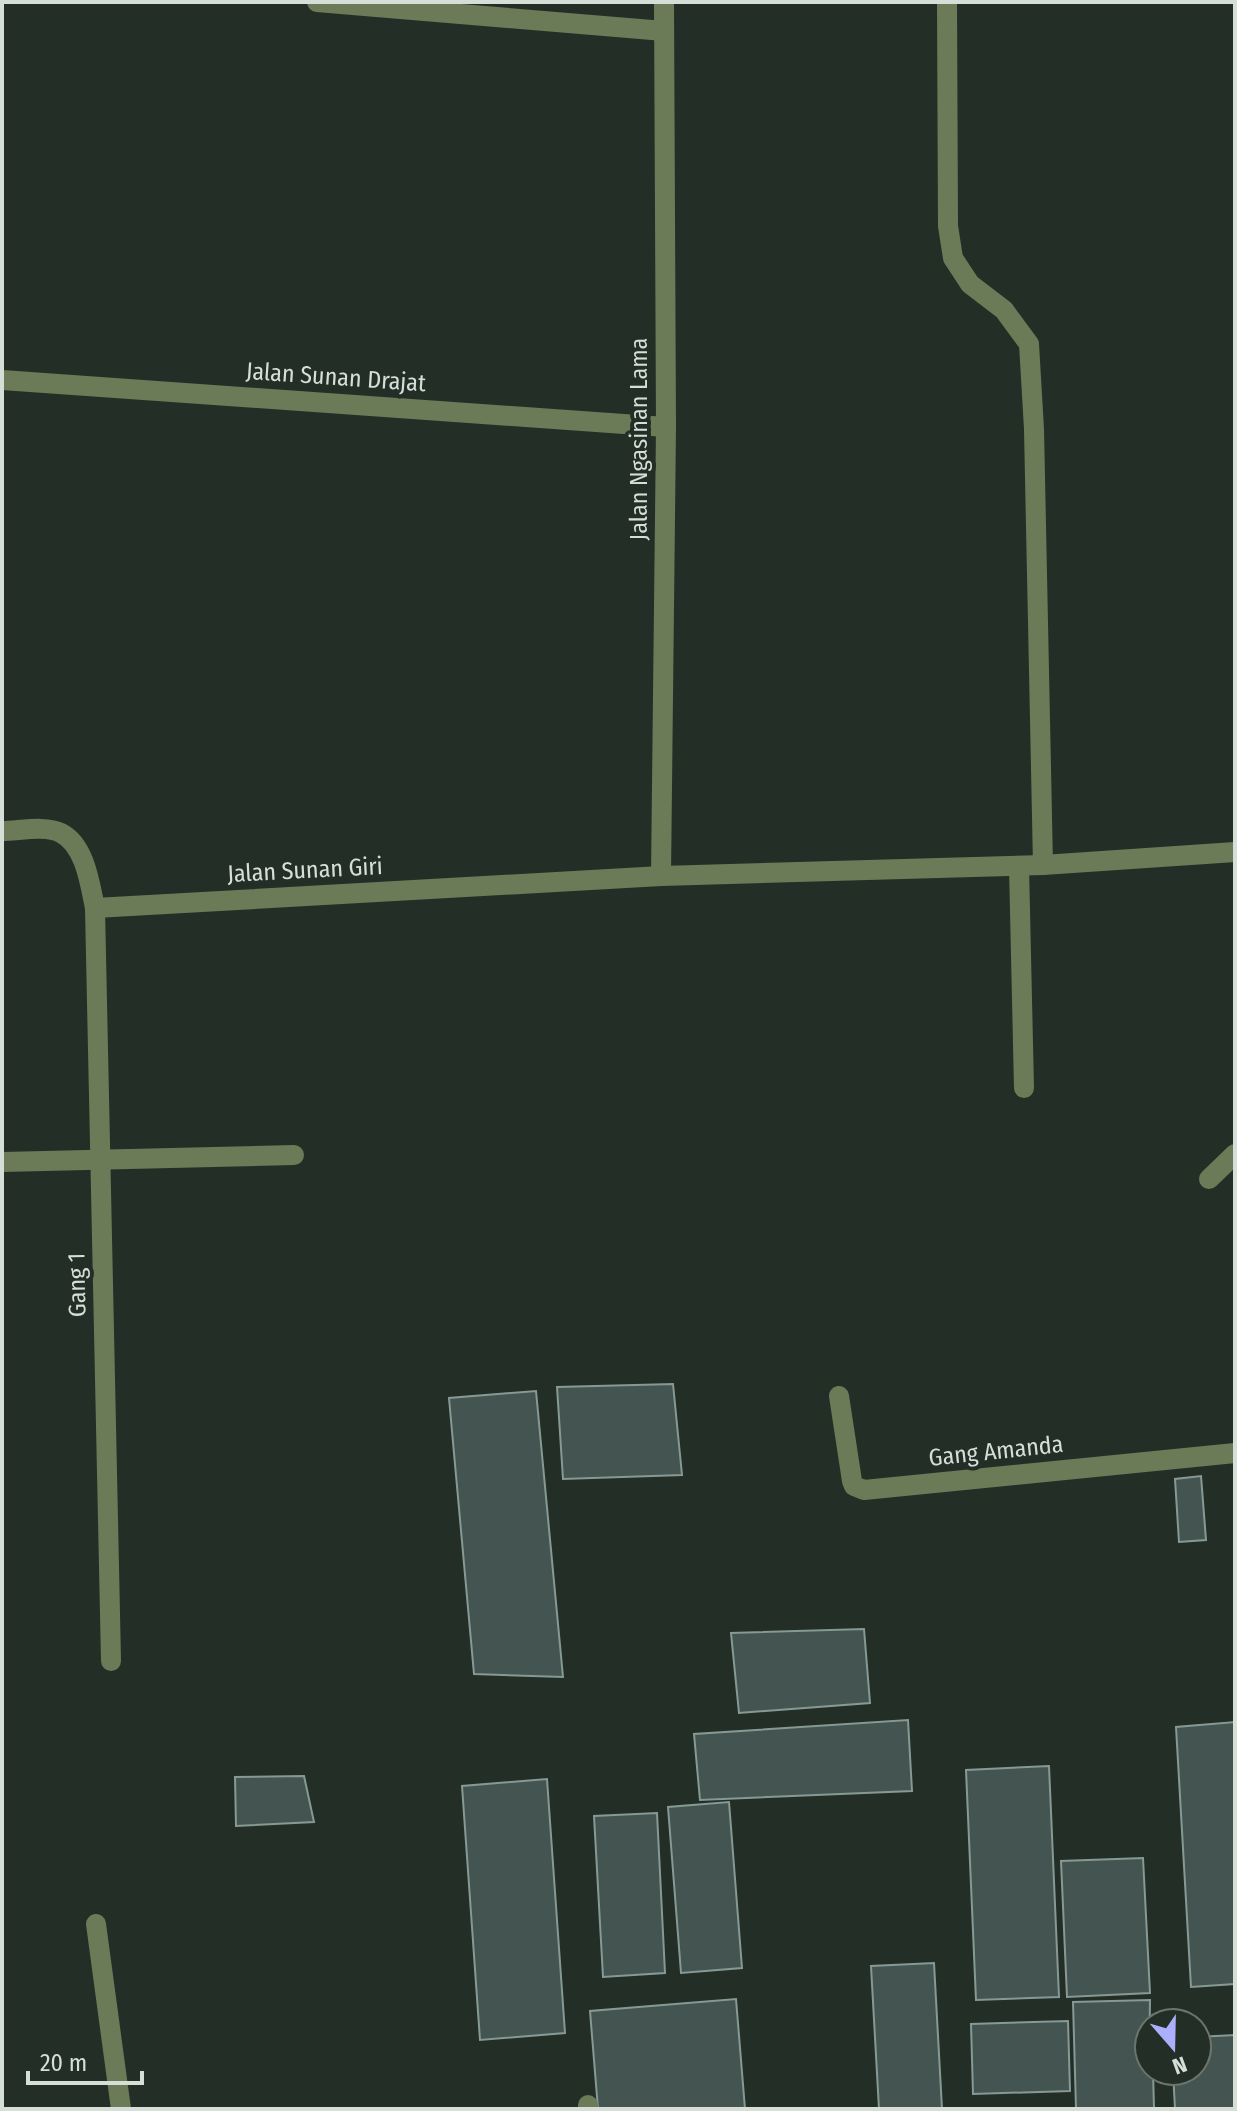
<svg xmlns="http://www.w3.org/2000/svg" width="1237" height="2111" font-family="'Fira Sans Condensed',sans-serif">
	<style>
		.building { fill: #445551; stroke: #869995; stroke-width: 2 }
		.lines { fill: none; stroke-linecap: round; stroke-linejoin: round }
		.minor { stroke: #6b7b57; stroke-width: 20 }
		.labels { text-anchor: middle; stroke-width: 8; stroke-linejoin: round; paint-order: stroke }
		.street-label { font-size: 24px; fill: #d6ded8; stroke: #232f26 }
	</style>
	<rect width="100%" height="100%" fill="#232f26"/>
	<!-- building -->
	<g class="building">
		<path d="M 673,1384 L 682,1475 L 563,1479 L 557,1387 Z"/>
		<path d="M 536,1391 L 563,1677 L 474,1674 L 449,1398 Z"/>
		<path d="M 1201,1476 L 1206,1540 L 1179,1542 L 1175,1479 Z"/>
		<path d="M 864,1629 L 870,1703 L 739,1713 L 731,1633 Z"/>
		<path d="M 908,1720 L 912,1791 L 700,1800 L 694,1734 Z"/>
		<path d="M 1235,1722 L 1235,1984 L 1191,1987 L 1176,1727 Z"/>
		<path d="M 1049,1766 L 1059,1997 L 976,2000 L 966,1770 Z"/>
		<path d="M 304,1776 L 314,1822 L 236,1826 L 235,1777 Z"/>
		<path d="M 547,1779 L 565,2033 L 480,2040 L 462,1786 Z"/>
		<path d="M 729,1802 L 742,1968 L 681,1973 L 668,1807 Z"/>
		<path d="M 657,1813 L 665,1973 L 603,1977 L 594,1816 Z"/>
		<path d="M 1143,1858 L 1150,1993 L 1067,1997 L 1061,1861 Z"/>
		<path d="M 934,1963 L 942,2109 L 879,2109 L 871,1966 Z"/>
		<path d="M 736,1999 L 745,2109 L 598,2109 L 590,2011 Z"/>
		<path d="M 1150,2000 L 1149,2071 L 1153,2071 L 1154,2108 L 1076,2109 L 1073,2002 Z"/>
		<path d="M 1068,2021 L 1070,2091 L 973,2094 L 971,2024 Z"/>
		<path d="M 1235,2035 L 1235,2109 L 1175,2109 L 1173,2071 L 1197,2071 L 1197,2037 Z"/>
	</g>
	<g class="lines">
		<!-- minor -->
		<g class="minor">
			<path d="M 317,2 L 664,31"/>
			<path d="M 947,2 L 948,226 L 953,258 L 970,284 L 1004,310 L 1029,344 L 1034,429 L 1043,865"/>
			<path d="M 2,380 L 666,427"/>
			<path d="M 2,831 C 19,831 45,825 61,833 C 85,845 90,884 95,908 L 111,1661"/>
			<path d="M 1019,866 L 1024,1088"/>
			<path d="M 661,876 L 666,427 L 664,2"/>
			<path d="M 95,908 L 661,876 L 1043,865 L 1235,852"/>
			<path d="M 2,1162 L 294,1155"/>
			<path d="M 1209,1179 L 1235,1154"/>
			<path d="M 839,1396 L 852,1481 L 854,1486 L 864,1490 L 1235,1453"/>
			<path d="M 96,1924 L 121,2109"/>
			<path d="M 588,2105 L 588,2109"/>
		</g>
	</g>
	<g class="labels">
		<!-- street labels -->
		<g class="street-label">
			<text transform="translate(336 377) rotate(4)" y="8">Jalan Sunan Drajat</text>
			<text transform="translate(639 439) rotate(-90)" y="8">Jalan Ngasinan Lama</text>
			<text transform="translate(305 870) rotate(-3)" y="8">Jalan Sunan Giri</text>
			<text transform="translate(77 1285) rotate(-91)" y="8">Gang 1</text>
			<text transform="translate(996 1451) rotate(-6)" y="8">Gang Amanda</text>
		</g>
	</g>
	<!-- border -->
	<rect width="1237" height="2111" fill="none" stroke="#d6ded8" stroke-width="8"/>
	<!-- north arrow -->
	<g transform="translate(1173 2047) rotate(160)"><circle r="38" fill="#232f26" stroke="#6b756d" stroke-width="2"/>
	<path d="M0-6L14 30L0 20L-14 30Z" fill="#acaffb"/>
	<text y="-12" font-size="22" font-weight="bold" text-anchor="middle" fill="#d6ded8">N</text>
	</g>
	<!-- scale -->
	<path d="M28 2071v12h114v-12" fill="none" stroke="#d6ded8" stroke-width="4"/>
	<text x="40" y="2071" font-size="24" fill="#d6ded8" stroke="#232f26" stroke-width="6" paint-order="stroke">20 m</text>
</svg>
